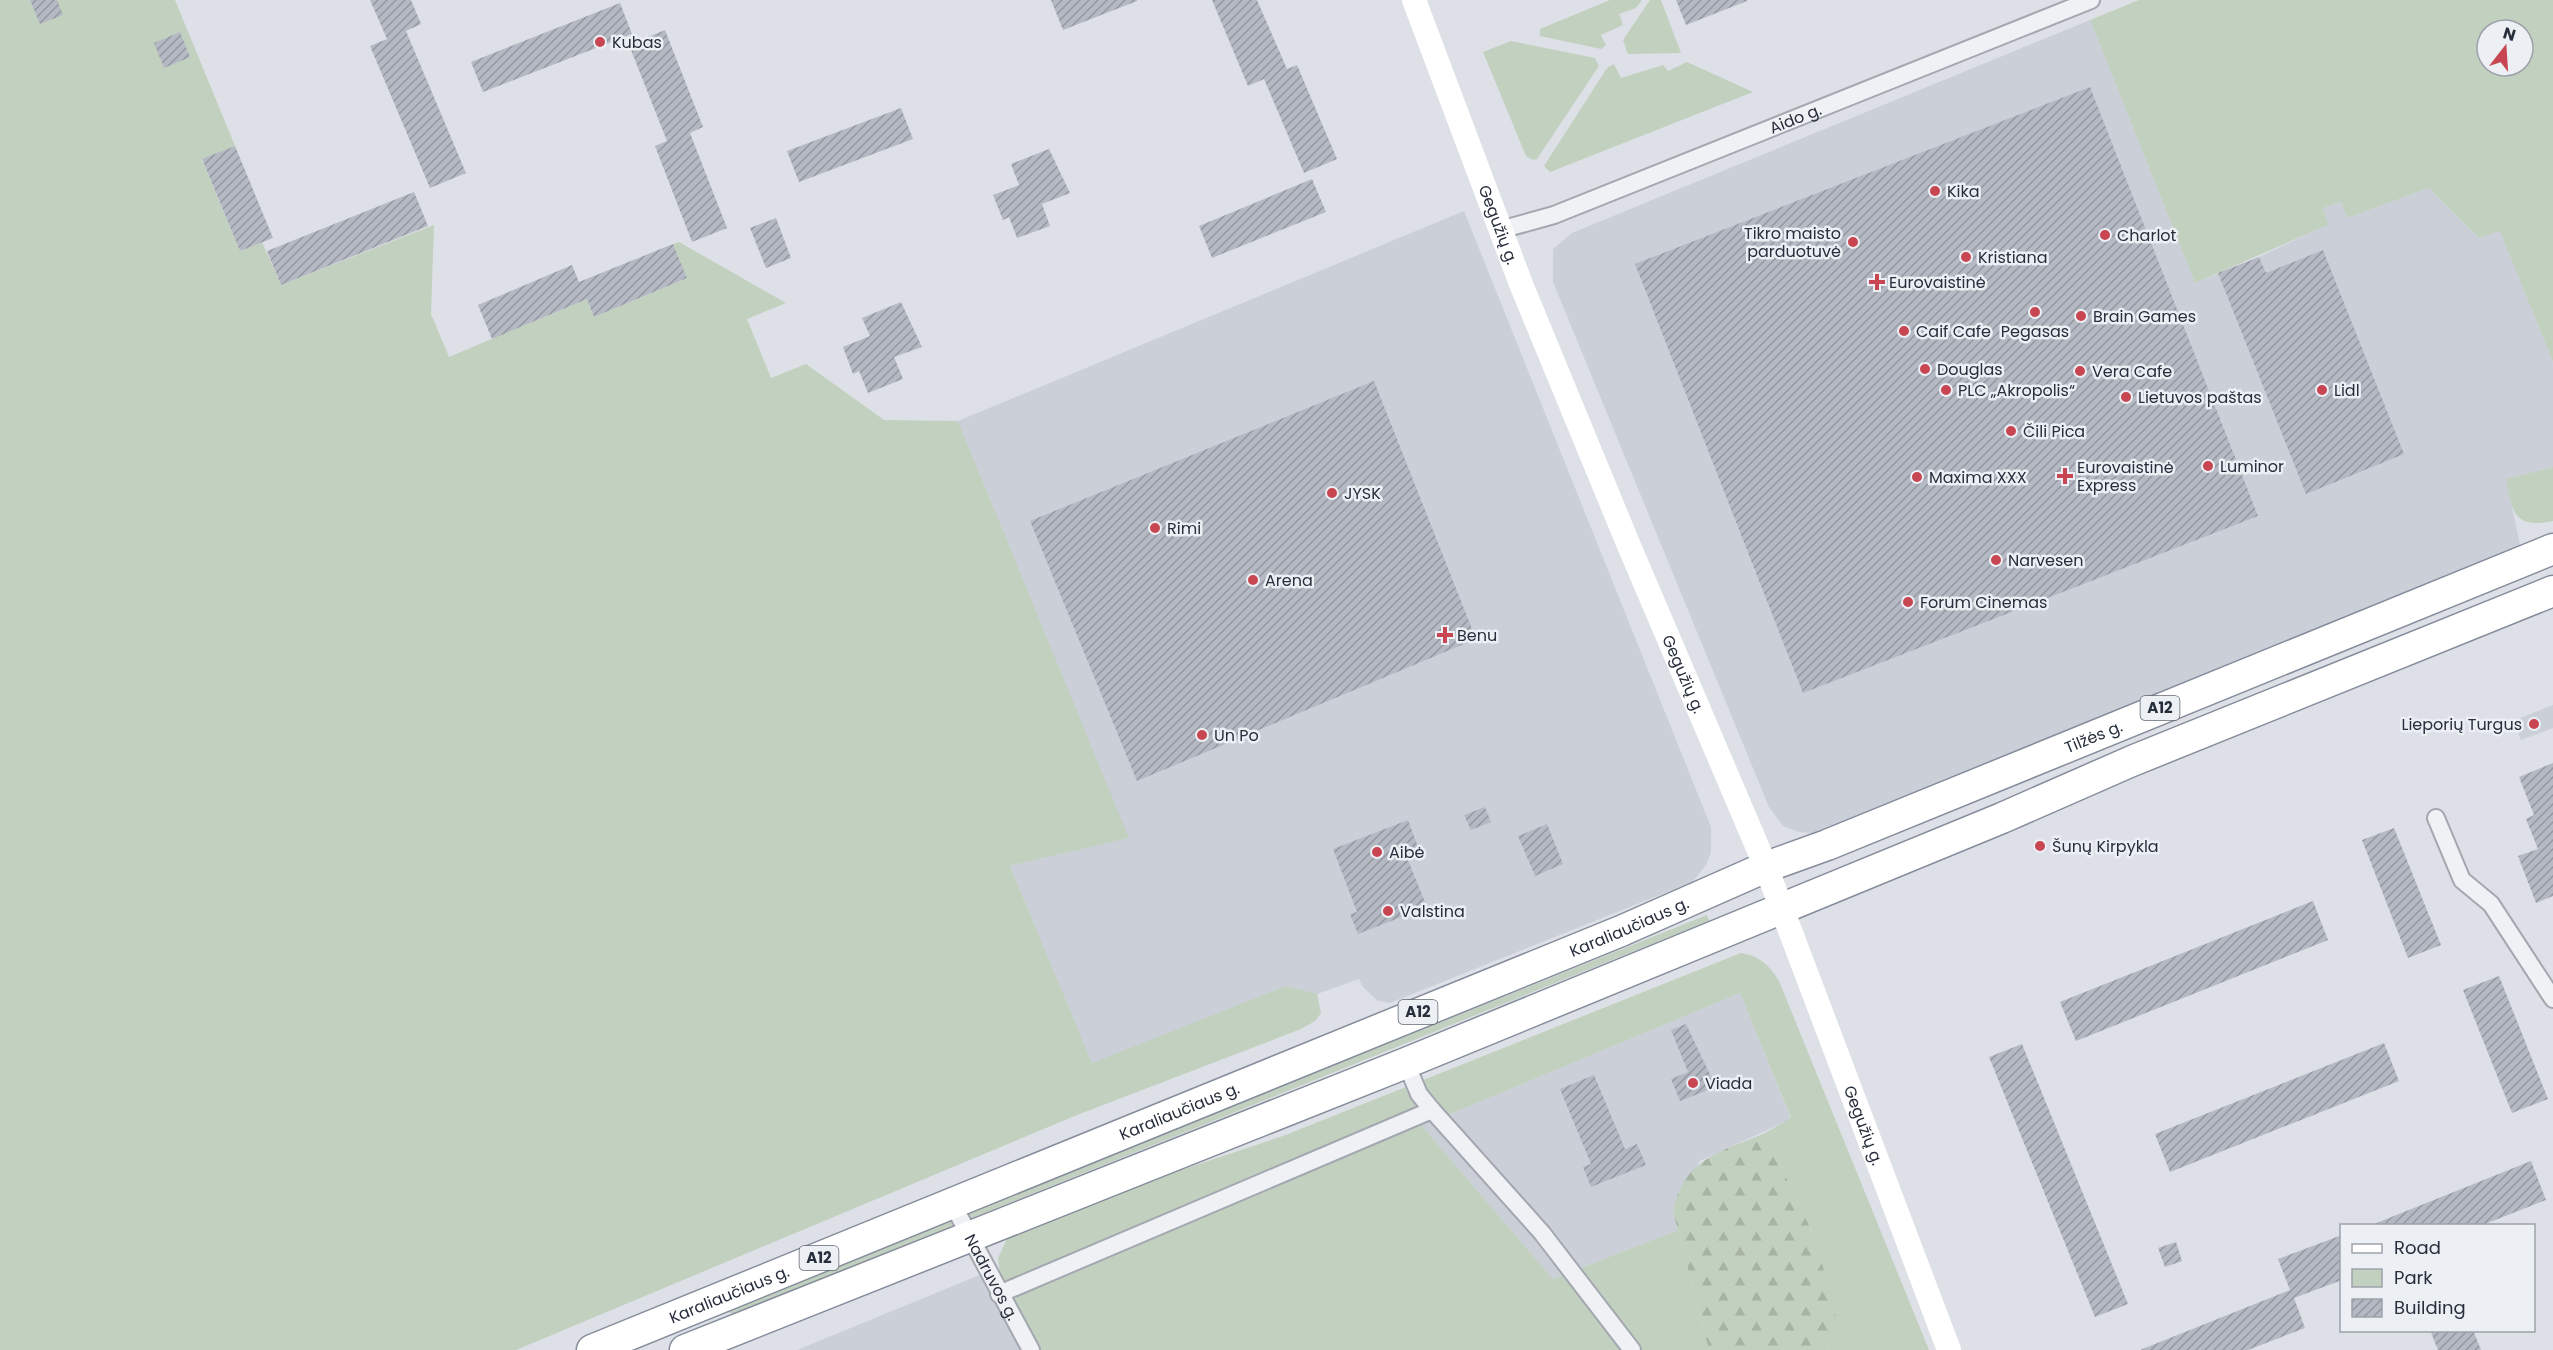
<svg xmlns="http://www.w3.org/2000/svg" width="2553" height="1350" font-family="Poppins,sans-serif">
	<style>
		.built { fill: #cbcfd8 }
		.green { fill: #c2d0bf; fill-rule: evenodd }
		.forest { fill: url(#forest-firs) }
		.building { fill: url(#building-hatch) }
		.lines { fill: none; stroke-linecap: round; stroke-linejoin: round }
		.street-casing { stroke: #a3a7b0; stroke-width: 20 }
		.highway-casing { stroke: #858d9c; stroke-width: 33 }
		.street { stroke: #f0f1f5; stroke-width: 16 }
		.secondary { stroke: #fff; stroke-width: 24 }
		.highway { stroke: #fff; stroke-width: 30 }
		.poi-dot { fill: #c74651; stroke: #eceff4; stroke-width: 2 }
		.labels { text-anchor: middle; stroke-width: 5; stroke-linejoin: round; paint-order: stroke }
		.shield { fill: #eceff4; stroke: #626873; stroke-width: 1.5 }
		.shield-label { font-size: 15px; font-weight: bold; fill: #272e3c }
		.poi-label { font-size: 16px; fill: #272e3c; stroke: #eceff4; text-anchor: start }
		.street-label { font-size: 16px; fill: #272e3c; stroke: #eceff4 }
	</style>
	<defs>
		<pattern id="forest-firs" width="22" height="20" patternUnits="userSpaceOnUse" patternTransform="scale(1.5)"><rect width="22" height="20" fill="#c2d0bf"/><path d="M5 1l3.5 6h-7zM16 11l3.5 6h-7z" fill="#a7b3a5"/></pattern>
		<pattern id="building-hatch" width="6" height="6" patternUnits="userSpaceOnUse" patternTransform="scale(1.5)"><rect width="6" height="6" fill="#b5b9c3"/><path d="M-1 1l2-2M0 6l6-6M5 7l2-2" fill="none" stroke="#9397a0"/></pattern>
	</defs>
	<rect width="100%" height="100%" fill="#dde0e6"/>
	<!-- built -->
	<g class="built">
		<path d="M 2090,20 L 2195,283 L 2259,257 L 2327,225 L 2323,208 L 2341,202 L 2347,218 L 2429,188 L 2479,238 L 2500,230 L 2553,362 L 2553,467 L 2506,479 L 2521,549 L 1833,827 L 1812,833 L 1799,832 L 1783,826 L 1769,807 L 1553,282 L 1553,249 L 1572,233 Z"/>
		<path d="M 1464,211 L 1711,827 L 1711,852 L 1706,865 L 1692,882 L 1390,1003 L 1378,1001 L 1363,987 L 1359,979 L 1317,994 L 1286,986 L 1092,1064 L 1010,866 L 1128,838 L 958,421 Z"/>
		<path d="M 2553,705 L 2553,728 L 2521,740 L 2513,721 Z"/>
		<path d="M 1740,993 L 1791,1119 L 1700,1161 L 1673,1211 L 1678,1230 L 1553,1279 L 1422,1126 Z"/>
		<path d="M 987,1272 L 1031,1350 L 797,1350 Z"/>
	</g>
	<!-- green -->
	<g class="green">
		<path d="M 0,0 L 175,0 L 235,146 L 202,160 L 240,251 L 262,242 L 281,285 L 434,225 L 431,314 L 449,357 L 587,299 L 594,317 L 687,278 L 673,244 L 679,242 L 786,303 L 747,319 L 771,378 L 806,364 L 884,420 L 958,421 L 1129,838 L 1010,866 L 1092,1063 L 1286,986 L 1317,994 L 1321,1013 L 1315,1021 L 1301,1029 L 1077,1115 L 516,1350 L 0,1350 Z"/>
		<path d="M 1610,0 L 1642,0 L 1636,8 L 1619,14 L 1623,25 L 1601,35 L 1606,45 L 1601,49 L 1540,36 L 1540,29 Z"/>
		<path d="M 1650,0 L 1661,0 L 1681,53 L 1628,54 L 1623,40 Z"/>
		<path d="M 2139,0 L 2553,0 L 2553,362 L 2500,231 L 2479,238 L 2429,188 L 2347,218 L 2341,202 L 2323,208 L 2328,225 L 2195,283 L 2090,20 ZM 2487,30 L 2523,30 L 2523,66 L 2487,66 Z"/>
		<path d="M 1511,41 L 1595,58 L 1599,66 L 1537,159 L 1533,160 L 1526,156 L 1483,52 Z"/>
		<path d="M 1687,62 L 1753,92 L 1550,172 L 1544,166 L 1607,68 L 1614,64 L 1621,78 L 1663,65 L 1668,71 Z"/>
		<path d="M 2553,467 L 2553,521 C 2514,529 2512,512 2506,479 Z"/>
		<path d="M 1707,915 L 1709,921 L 734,1314 L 728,1312 L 730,1308 Z"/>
		<path d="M 1741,953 C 1760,956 1769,965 1779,981 L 1929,1350 L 1827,1350 L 1830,1346 L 1816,1240 L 1765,1133 L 1791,1118 L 1740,993 L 1422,1126 L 1553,1279 L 1678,1230 L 1709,1350 L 1041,1350 L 1000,1274 L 998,1258 L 1008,1237 L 1112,1193 L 1283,1136 Z"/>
	</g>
	<!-- forest -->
	<path class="forest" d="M 1765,1133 L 1816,1240 L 1839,1329 L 1827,1350 L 1709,1350 L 1673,1211 C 1684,1158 1721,1152 1765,1133 Z"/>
	<!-- building -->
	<g class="building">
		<path d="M 30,0 L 57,0 L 63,15 L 40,24 Z"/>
		<path d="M 370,0 L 411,0 L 421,24 L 406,31 L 466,173 L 430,188 L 370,46 L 387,39 Z"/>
		<path d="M 1051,0 L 1137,0 L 1137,1 L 1063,30 Z"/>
		<path d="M 1212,0 L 1257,0 L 1287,69 L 1297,65 L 1337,159 L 1304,173 L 1264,79 L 1248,86 Z"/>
		<path d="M 1676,0 L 1747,0 L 1747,1 L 1686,25 Z"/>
		<path d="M 620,3 L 632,34 L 483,92 L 471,62 Z"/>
		<path d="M 665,30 L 703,127 L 690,133 L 727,228 L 692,242 L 655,146 L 667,141 L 629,45 Z"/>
		<path d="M 180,32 L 190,57 L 164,68 L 154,43 Z"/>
		<path d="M 2090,87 L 2258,516 L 1803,693 L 1635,264 Z"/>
		<path d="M 901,108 L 913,139 L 799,182 L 787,151 Z"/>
		<path d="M 235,146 L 273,238 L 240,251 L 202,159 Z"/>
		<path d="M 1049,149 L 1070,193 L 1042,204 L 1050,226 L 1017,238 L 1009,217 L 1003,220 L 993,195 L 1019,185 L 1011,164 Z"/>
		<path d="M 1312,179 L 1326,212 L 1212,258 L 1199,226 Z"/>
		<path d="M 414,192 L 428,226 L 281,285 L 267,251 Z"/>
		<path d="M 776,218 L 791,258 L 766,268 L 750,228 Z"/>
		<path d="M 673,244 L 687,278 L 594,317 L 587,299 L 492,339 L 478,305 L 572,265 L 579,282 Z"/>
		<path d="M 2323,250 L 2404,454 L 2306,494 L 2218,273 L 2259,257 L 2266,273 Z"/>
		<path d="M 901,302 L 922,347 L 894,357 L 903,379 L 868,393 L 859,371 L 853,374 L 843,347 L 870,336 L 862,318 Z"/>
		<path d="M 1374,381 L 1476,639 L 1137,781 L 1030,521 Z"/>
		<path d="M 2553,763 L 2553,896 L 2536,903 L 2518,856 L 2538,849 L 2526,819 L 2534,815 L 2519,777 Z"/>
		<path d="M 1485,807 L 1491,822 L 1471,830 L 1464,815 Z"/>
		<path d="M 1408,820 L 1421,855 L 1408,860 L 1427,907 L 1358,934 L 1350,914 L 1357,912 L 1333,849 Z"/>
		<path d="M 1547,824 L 1563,864 L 1535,876 L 1518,836 Z"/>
		<path d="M 2394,828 L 2441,945 L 2408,958 L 2362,840 Z"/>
		<path d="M 2313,901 L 2328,940 L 2076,1041 L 2060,1002 Z"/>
		<path d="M 2499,976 L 2548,1099 L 2512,1113 L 2463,990 Z"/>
		<path d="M 1686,1024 L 1716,1087 L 1680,1101 L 1671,1079 L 1688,1072 L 1671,1030 Z"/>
		<path d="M 2384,1043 L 2399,1081 L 2170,1172 L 2155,1134 Z"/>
		<path d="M 2022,1044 L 2128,1304 L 2095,1317 L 1989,1057 Z"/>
		<path d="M 1594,1075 L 1625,1149 L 1637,1144 L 1646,1165 L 1591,1187 L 1583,1167 L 1591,1164 L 1560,1089 Z"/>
		<path d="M 2531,1161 L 2546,1200 L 2480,1226 L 2369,1226 Z"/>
		<path d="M 2342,1235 L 2342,1280 L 2294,1298 L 2305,1328 L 2248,1350 L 2140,1350 L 2290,1290 L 2278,1259 Z"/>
		<path d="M 2176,1242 L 2182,1261 L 2165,1267 L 2158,1248 Z"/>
		<path d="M 2430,1330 L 2473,1330 L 2481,1350 L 2438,1350 Z"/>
	</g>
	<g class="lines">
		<defs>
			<g id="street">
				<path id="s1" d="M 1500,230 L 1554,215 L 2091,0"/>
				<path d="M 2436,818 L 2462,880 L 2491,904 L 2553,999"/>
				<path d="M 1406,1063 L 1419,1094 L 1432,1110 L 1542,1233 L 1632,1350"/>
				<path id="s2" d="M 952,1203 L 1031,1350"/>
				<path d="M 999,1294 L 1432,1110"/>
			</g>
			<g id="highway">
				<path id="s4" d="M 592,1350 L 1621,931 L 1766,867 L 1827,845 L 2553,549"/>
				<path d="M 685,1350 L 1406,1063 L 2002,818 L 2132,761 L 2553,591"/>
			</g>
		</defs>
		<!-- street casing -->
		<use href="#street" class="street-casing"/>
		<!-- highway casing -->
		<use href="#highway" class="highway-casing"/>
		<!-- street -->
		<use href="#street" class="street"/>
		<!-- secondary -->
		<path class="secondary" id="s3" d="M 1414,0 L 1521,284 L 1627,541 L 1766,867 L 1949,1350"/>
		<!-- highway -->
		<use href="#highway" class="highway"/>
	</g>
	<!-- markers -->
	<g class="poi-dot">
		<circle cx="600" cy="42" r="6"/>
		<circle cx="1935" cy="191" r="6"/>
		<circle cx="2105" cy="235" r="6"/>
		<circle cx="1853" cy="242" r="6"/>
		<circle cx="1966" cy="257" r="6"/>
		<path d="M1874 273h6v6h6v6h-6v6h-6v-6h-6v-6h6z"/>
		<circle cx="2035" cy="312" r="6"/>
		<circle cx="2081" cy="316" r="6"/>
		<circle cx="1904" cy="331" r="6"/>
		<circle cx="1925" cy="369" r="6"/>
		<circle cx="2080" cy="371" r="6"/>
		<circle cx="1946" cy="390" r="6"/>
		<circle cx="2322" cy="390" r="6"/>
		<circle cx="2126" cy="397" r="6"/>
		<circle cx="2011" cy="431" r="6"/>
		<circle cx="2208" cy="466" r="6"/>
		<path d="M2062 467h6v6h6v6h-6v6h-6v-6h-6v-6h6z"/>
		<circle cx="1917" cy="477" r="6"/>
		<circle cx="1332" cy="493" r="6"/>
		<circle cx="1155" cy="528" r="6"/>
		<circle cx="1996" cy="560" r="6"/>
		<circle cx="1253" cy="580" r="6"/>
		<circle cx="1908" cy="602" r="6"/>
		<path d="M1442 626h6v6h6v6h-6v6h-6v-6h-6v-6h6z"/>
		<circle cx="2534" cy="724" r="6"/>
		<circle cx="1202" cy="735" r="6"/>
		<circle cx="2040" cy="846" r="6"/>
		<circle cx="1377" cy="852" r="6"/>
		<circle cx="1388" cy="911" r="6"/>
		<circle cx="1693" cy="1083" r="6"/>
	</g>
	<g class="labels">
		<!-- shield labels -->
		<g class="shield">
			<rect x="2140.5" y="696" width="39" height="24" rx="4.5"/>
			<rect x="1398.5" y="1000" width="39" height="24" rx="4.5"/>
			<rect x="799.5" y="1246" width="39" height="24" rx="4.5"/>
		</g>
		<g class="shield-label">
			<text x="2160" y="713">A12</text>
			<text x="1418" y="1017">A12</text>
			<text x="819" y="1263">A12</text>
		</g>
		<!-- poi labels -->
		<g class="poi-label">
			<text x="612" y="48">Kubas</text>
			<text x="1947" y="197">Kika</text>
			<text x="1841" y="239" text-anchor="end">Tikro maisto<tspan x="1841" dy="18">parduotuvė</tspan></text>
			<text x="2117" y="241">Charlot</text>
			<text x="1978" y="263">Kristiana</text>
			<text x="1889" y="288">Eurovaistinė</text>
			<text x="2093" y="322">Brain Games</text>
			<text x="1916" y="337">Caif Cafe</text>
			<text x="2035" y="337" text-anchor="middle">Pegasas</text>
			<text x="1937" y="375">Douglas</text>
			<text x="2092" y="377">Vera Cafe</text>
			<text x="1958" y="396">PLC „Akropolis“</text>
			<text x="2334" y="396">Lidl</text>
			<text x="2138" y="403">Lietuvos paštas</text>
			<text x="2023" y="437">Čili Pica</text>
			<text x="2220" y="472">Luminor</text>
			<text x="2077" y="473">Eurovaistinė<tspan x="2077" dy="18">Express</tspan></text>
			<text x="1929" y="483">Maxima XXX</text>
			<text x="1344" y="499">JYSK</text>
			<text x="1167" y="534">Rimi</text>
			<text x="2008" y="566">Narvesen</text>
			<text x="1265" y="586">Arena</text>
			<text x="1920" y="608">Forum Cinemas</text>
			<text x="1457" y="641">Benu</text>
			<text x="2522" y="730" text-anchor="end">Lieporių Turgus</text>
			<text x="1214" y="741">Un Po</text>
			<text x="2052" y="852">Šunų Kirpykla</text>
			<text x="1389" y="858">Aibė</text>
			<text x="1400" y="917">Valstina</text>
			<text x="1705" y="1089">Viada</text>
		</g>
		<!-- street labels -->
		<g class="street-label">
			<text dy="6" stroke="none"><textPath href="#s1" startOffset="316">Aido g.</textPath></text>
			<text dy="6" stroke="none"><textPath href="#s3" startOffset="240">Gegužių g.</textPath></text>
			<text dy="6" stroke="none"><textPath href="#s3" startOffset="726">Gegužių g.</textPath></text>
			<text dy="6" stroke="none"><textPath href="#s4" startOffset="1622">Tilžės g.</textPath></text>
			<text dy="6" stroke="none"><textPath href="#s4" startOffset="1120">Karaliaučiaus g.</textPath></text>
			<text dy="6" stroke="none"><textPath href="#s4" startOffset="634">Karaliaučiaus g.</textPath></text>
			<text dy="6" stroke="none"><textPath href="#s3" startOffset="1212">Gegužių g.</textPath></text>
			<text dy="6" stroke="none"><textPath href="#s2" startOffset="84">Nadruvos g.</textPath></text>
			<text dy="6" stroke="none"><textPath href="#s4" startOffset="148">Karaliaučiaus g.</textPath></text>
		</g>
	</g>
	<!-- legend -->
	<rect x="2340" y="1224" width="195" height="108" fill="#eceff4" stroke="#9da2aa" stroke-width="1.5"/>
	<rect x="2352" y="1244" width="30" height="9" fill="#ffffff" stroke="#9da2aa" stroke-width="1.5"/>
	<text x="2394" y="1254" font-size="18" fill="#272e3c">Road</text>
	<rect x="2352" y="1269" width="30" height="18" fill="#c2d0bf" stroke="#9da2aa" stroke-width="1.5"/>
	<text x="2394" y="1284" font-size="18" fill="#272e3c">Park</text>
	<rect x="2352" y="1299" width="30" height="18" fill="url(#building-hatch)" stroke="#9da2aa" stroke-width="1.5"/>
	<text x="2394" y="1314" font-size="18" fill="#272e3c">Building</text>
	<!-- north arrow -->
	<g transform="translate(2505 48) rotate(17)"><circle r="28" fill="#eceff4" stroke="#9da2aa" stroke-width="1.5"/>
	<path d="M0-4.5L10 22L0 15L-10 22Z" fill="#c74651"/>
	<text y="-9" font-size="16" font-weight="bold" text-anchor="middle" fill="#272e3c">N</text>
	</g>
</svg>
